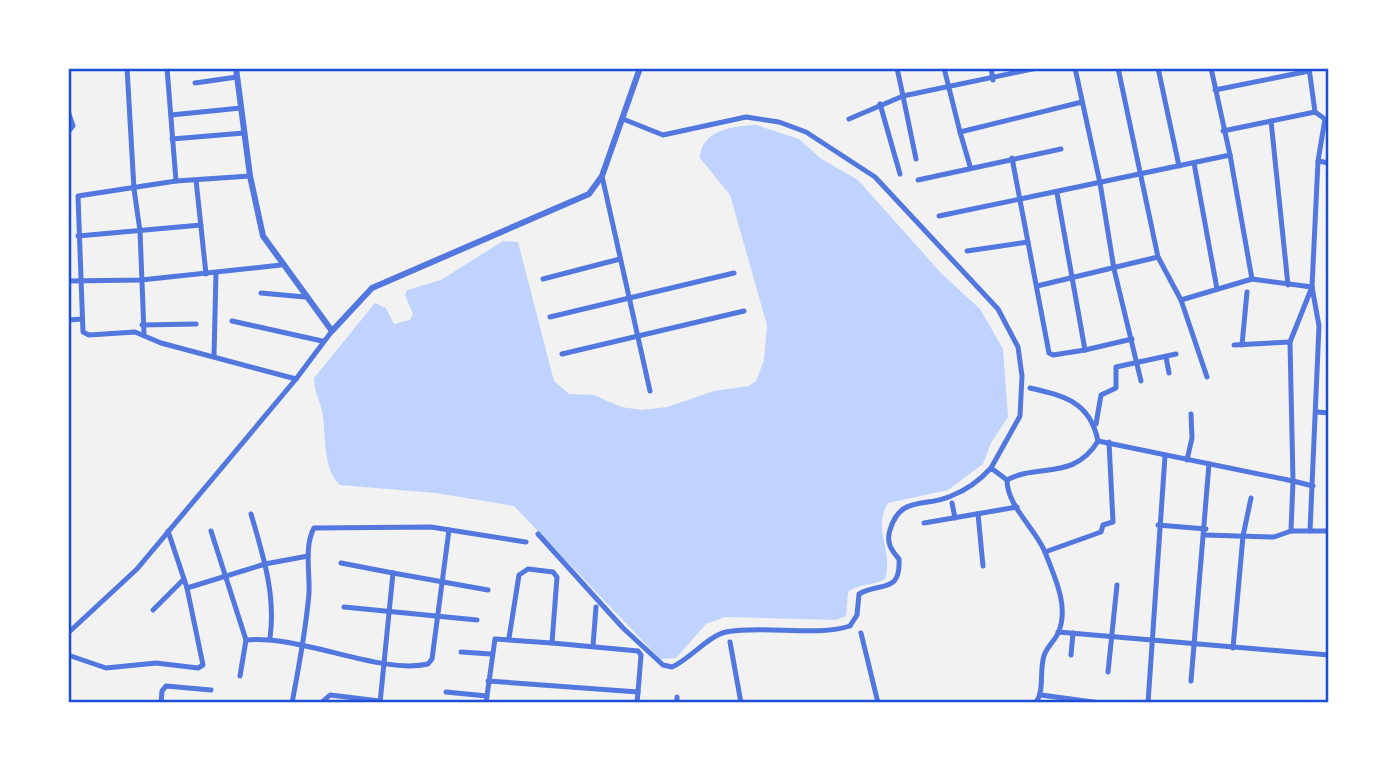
<svg xmlns="http://www.w3.org/2000/svg" width="1397" height="771" font-family="Quicksand,sans-serif">
	<style>
		.water { fill: #bfd3fe }
		.lines { fill: none; stroke-linecap: round; stroke-linejoin: round }
		.minor { stroke: #5277de; stroke-width: 5 }
		.tertiary { stroke: #5277de; stroke-width: 6 }
		.neatline { fill: none; stroke: #1d4ed8; stroke-width: 2.5 }
	</style>
	<rect width="100%" height="100%" fill="#f2f2f2"/>
	<!-- water -->
	<path class="water" d="M 756,125 L 799,139 L 820,158 L 858,180 L 941,273 L 980,309 L 1003,349 L 1008,417 L 991,443 L 983,464 L 948,490 L 888,503 C 872,529 894,552 885,579 C 873,586 859,583 848,592 L 846,616 L 836,620 L 725,617 L 706,624 L 676,658 L 660,659 L 514,506 L 436,493 L 340,485 C 321,467 327,434 322,411 C 319,399 314,390 314,378 L 375,303 L 386,308 L 394,324 L 410,320 L 413,314 L 405,295 L 407,290 L 441,280 L 503,241 L 518,242 L 554,381 L 569,394 L 594,395 L 621,407 L 642,410 L 667,407 L 714,391 L 749,386 L 756,381 L 764,360 L 767,325 L 730,195 L 700,158 C 701,130 733,126 756,125 Z"/>
	<g class="lines">
		<!-- minor -->
		<g class="minor">
			<path d="M 127,68 L 134,189 L 140,231 L 144,333"/>
			<path d="M 167,68 L 176,181"/>
			<path d="M 944,68 L 960,132 L 1082,102"/>
			<path d="M 991,68 L 993,80"/>
			<path d="M 1075,68 L 1100,183 L 1114,269 L 1141,381"/>
			<path d="M 1118,68 L 1158,257 L 1181,300 L 1207,377"/>
			<path d="M 1158,68 L 1179,166"/>
			<path d="M 195,83 L 237,77"/>
			<path d="M 1215,90 L 1309,71"/>
			<path d="M 880,104 L 900,174"/>
			<path d="M 68,111 L 73,126 L 68,132"/>
			<path d="M 171,115 L 241,108"/>
			<path d="M 623,119 L 663,135 L 746,117 L 779,122 L 806,132 L 875,177 L 998,309 L 1018,347 L 1022,376 L 1020,416 L 991,468"/>
			<path d="M 849,119 L 903,96 L 897,68"/>
			<path d="M 1271,121 L 1288,285"/>
			<path d="M 1223,131 L 1315,112"/>
			<path d="M 960,132 L 970,166"/>
			<path d="M 172,139 L 244,133"/>
			<path d="M 1230,155 L 1252,279"/>
			<path d="M 1012,158 L 1049,353 L 1053,355 L 1085,350 L 1057,193"/>
			<path d="M 916,159 L 903,96 L 1037,68"/>
			<path d="M 1318,161 L 1329,163"/>
			<path d="M 1194,163 L 1217,289"/>
			<path d="M 250,176 L 176,181 L 78,196 L 83,332 L 89,335 L 135,332 L 161,343 L 296,379"/>
			<path d="M 602,176 L 650,391"/>
			<path d="M 196,180 L 206,274"/>
			<path d="M 918,180 L 1061,149"/>
			<path d="M 939,216 L 1230,155 L 1211,68"/>
			<path d="M 78,236 L 201,225"/>
			<path d="M 967,251 L 1028,242"/>
			<path d="M 543,279 L 620,259"/>
			<path d="M 68,281 L 141,280 L 281,265"/>
			<path d="M 1037,286 L 1158,257"/>
			<path d="M 1312,287 L 1319,326 L 1310,531 L 1329,531"/>
			<path d="M 1312,287 L 1290,342 L 1293,481 L 1313,486"/>
			<path d="M 261,293 L 305,297"/>
			<path d="M 1181,300 L 1252,279 L 1312,287 L 1318,161 L 1325,119 L 1315,112 L 1309,68"/>
			<path d="M 550,317 L 734,273"/>
			<path d="M 68,320 L 82,319"/>
			<path d="M 232,321 L 322,341"/>
			<path d="M 142,325 L 196,324"/>
			<path d="M 1234,345 L 1290,342"/>
			<path d="M 1242,345 L 1247,292"/>
			<path d="M 1085,350 L 1132,339"/>
			<path d="M 562,354 L 744,311"/>
			<path d="M 214,356 L 216,273"/>
			<path d="M 1166,357 L 1169,373"/>
			<path d="M 1030,388 C 1065,396 1090,402 1098,441 C 1074,481 1038,463 1007,480 C 1007,506 1035,528 1045,552"/>
			<path d="M 1317,412 L 1329,413"/>
			<path d="M 1096,424 L 1101,395 L 1116,388 L 1116,367 L 1176,354"/>
			<path d="M 1098,441 L 1293,481 L 1291,531 L 1310,531"/>
			<path d="M 1187,460 L 1192,438 L 1191,414"/>
			<path d="M 952,503 L 955,518"/>
			<path d="M 251,514 C 263,555 276,595 270,638"/>
			<path d="M 978,514 L 983,566"/>
			<path d="M 924,523 L 1017,507"/>
			<path d="M 1158,525 L 1206,529"/>
			<path d="M 211,531 L 246,640 L 240,676"/>
			<path d="M 538,534 L 623,628 L 663,665 L 672,667 C 690,659 708,636 726,632 C 764,625 818,637 850,626 L 857,615 L 859,594 C 880,582 901,594 899,559 C 891,550 886,542 890,530 C 900,495 925,508 951,496 C 967,490 980,480 991,468 L 1007,480"/>
			<path d="M 1205,535 L 1274,537 L 1291,531"/>
			<path d="M 341,563 L 393,573"/>
			<path d="M 187,588 L 265,564 L 308,556"/>
			<path d="M 344,607 L 477,620"/>
			<path d="M 153,610 L 184,579"/>
			<path d="M 1058,632 L 1329,655"/>
			<path d="M 68,633 L 137,569 L 296,379 L 332,331"/>
			<path d="M 861,633 L 878,703"/>
			<path d="M 246,640 C 303,635 380,675 428,664 L 432,659 L 449,530"/>
			<path d="M 730,642 L 741,703"/>
			<path d="M 593,646 L 596,607"/>
			<path d="M 1233,648 L 1243,536 L 1251,498"/>
			<path d="M 461,652 L 491,654"/>
			<path d="M 68,655 L 106,668 L 156,663 L 198,668 L 203,665 L 187,588 L 168,531"/>
			<path d="M 1071,655 L 1073,633"/>
			<path d="M 1108,672 L 1117,585"/>
			<path d="M 488,681 L 638,692 L 641,655 L 638,651 L 552,643"/>
			<path d="M 1191,681 L 1209,464"/>
			<path d="M 446,692 L 487,696"/>
			<path d="M 1041,695 L 1101,703"/>
			<path d="M 677,697 L 677,703"/>
			<path d="M 161,703 L 162,691 L 166,686 L 211,690"/>
			<path d="M 292,703 C 299,666 306,630 309,593 C 310,573 304,546 314,528 L 431,527 L 526,542"/>
			<path d="M 321,703 L 330,695 L 380,701"/>
			<path d="M 380,703 L 393,573 L 488,590"/>
			<path d="M 486,703 L 495,639 L 552,643 L 557,577 L 553,572 L 528,569 L 519,575 L 509,638"/>
			<path d="M 637,703 L 638,692"/>
			<path d="M 1036,703 C 1044,690 1040,675 1043,660 C 1044,648 1055,642 1059,631 C 1069,605 1054,576 1045,552 L 1101,532 L 1103,525 L 1113,522 L 1109,442"/>
			<path d="M 1148,703 L 1165,456"/>
		</g>
		<!-- tertiary -->
		<path class="tertiary" d="M 236,68 L 250,176 L 263,236 L 332,331 L 372,288 L 589,194 L 602,176 L 640,68"/>
	</g>
	<!-- border -->
	<rect width="1397" height="771" fill="none" stroke="#ffffff" stroke-width="140"/>
	<rect x="70" y="70" width="1257" height="631" class="neatline"/>
</svg>
